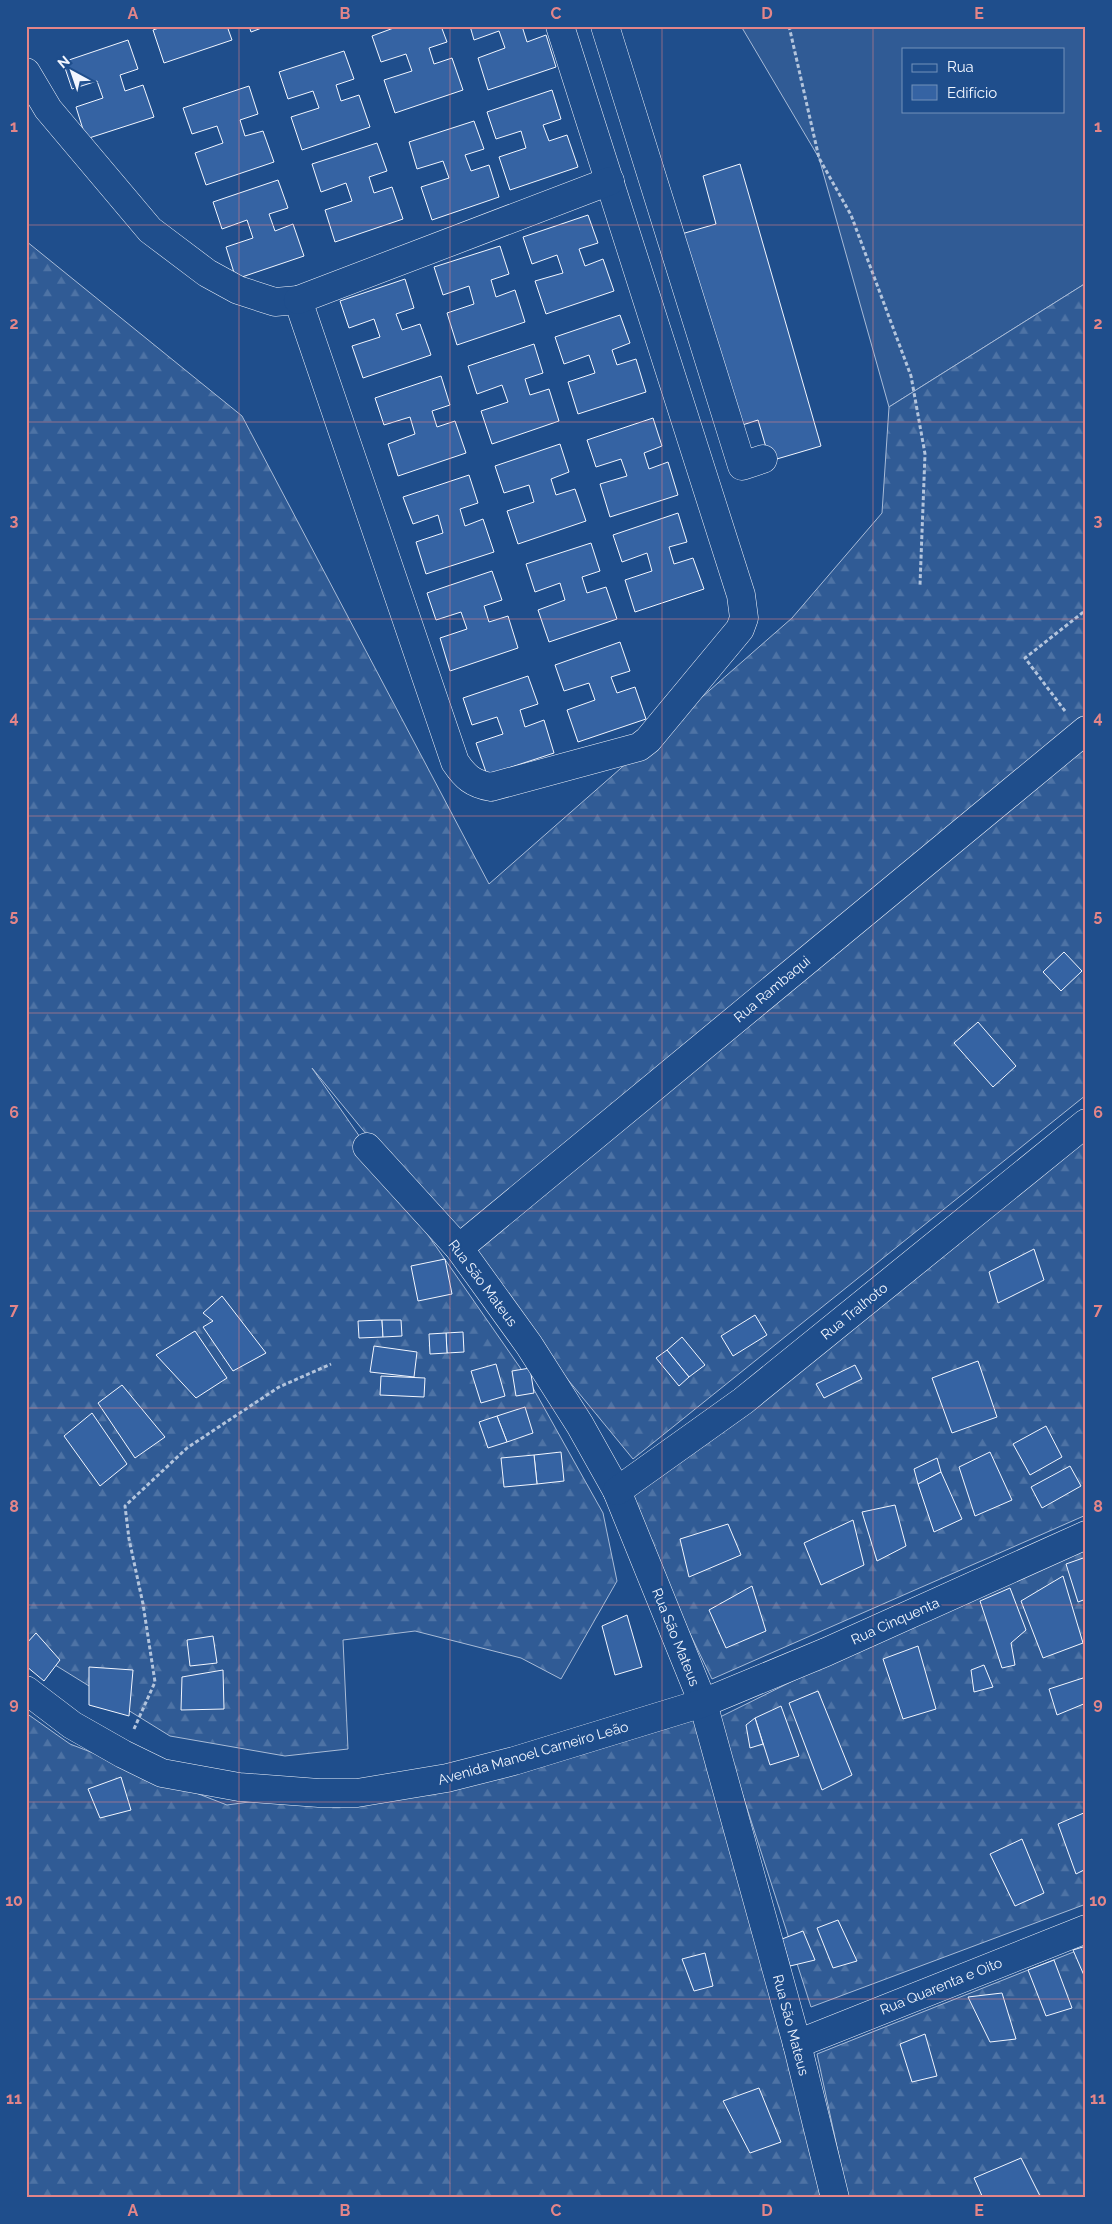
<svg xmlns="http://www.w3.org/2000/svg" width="1112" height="2224" font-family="Raleway,sans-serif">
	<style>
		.built { fill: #305b95; stroke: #a8bbd7; fill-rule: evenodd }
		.forest { fill: url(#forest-firs); stroke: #a8bbd7 }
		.building { fill: #3563a3; stroke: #f2f6ff }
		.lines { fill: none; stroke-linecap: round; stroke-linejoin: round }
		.minor-casing { stroke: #f2f6ff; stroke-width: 29 }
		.path { stroke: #b3c4dc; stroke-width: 3; stroke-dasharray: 4 2.5; stroke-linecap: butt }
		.minor { stroke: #1f4e8c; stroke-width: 28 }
		.grid { fill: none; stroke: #e38589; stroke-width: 1; stroke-opacity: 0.55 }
		.labels { text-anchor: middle; stroke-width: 4; stroke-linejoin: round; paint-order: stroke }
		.street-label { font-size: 14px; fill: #f2f6ff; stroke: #1f4e8c }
		.neatline { fill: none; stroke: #e38589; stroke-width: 2 }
		.grid-label { font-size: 16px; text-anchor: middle; font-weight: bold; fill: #e38589 }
	</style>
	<defs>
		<pattern id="forest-firs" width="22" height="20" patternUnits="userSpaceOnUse" patternTransform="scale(1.25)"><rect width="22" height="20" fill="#305b95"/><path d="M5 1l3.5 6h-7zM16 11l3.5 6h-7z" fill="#4e73a5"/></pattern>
	</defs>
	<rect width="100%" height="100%" fill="#1f4e8c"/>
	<!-- built -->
	<path class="built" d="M 741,26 L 1086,26 L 1086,283 L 889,407 L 819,158 ZM 903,49 L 1063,49 L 1063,111 L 903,111 Z"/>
	<!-- forest -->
	<g class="forest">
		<path d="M 26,241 L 242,416 L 489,884 L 792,618 L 882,513 L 889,407 L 1086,283 L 1086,1095 L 633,1459 L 312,1068 L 528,1379 L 603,1513 L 617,1581 L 561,1679 L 521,1658 L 415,1631 L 343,1640 L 348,1749 L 285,1756 L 170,1736 L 26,1647 Z"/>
		<path d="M 1086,1130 L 1086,1515 L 712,1679 L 634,1518 L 626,1494 Z"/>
		<path d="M 1086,1536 L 1086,1904 L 811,2007 L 718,1718 Z"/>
		<path d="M 703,1703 L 821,2198 L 26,2198 L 26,1713 L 70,1744 L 227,1805 L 475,1771 Z"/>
		<path d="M 1086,1947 L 1086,2198 L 848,2198 L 817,2054 Z"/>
	</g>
	<!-- building -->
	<g class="building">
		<path d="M 165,26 L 227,26 L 232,40 L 164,63 L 153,30 Z"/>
		<path d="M 249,26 L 267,26 L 251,32 Z"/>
		<path d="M 399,26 L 441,26 L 447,42 L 429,48 L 434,64 L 452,58 L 463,90 L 395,113 L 384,80 L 412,71 L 406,54 L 381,62 L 372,36 Z"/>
		<path d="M 470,26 L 522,26 L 527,42 L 546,35 L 556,67 L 488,90 L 478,58 L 505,48 L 499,31 L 474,40 Z"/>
		<path d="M 128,40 L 138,69 L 120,75 L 125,91 L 143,85 L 154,117 L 86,139 L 76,107 L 103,98 L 97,81 L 72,89 L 63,62 Z"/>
		<path d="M 344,51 L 354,79 L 336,85 L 341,101 L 359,95 L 370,127 L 302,150 L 291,117 L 319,108 L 313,91 L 288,99 L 279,72 Z"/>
		<path d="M 249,86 L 258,114 L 240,120 L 245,136 L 263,131 L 274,162 L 206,185 L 195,153 L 223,143 L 217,126 L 192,134 L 183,108 Z"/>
		<path d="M 552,90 L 561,119 L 543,125 L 549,141 L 567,135 L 578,167 L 510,190 L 499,157 L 526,148 L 521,131 L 496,139 L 487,112 Z"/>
		<path d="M 474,121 L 484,149 L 465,155 L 471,171 L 489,165 L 499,197 L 432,220 L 421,187 L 449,178 L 443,161 L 417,169 L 409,142 Z"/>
		<path d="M 377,143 L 387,171 L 369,177 L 374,193 L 392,187 L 403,219 L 335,242 L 325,210 L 352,201 L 346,183 L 321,192 L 312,164 Z"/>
		<path d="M 740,164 L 821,446 L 770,461 L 758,420 L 733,428 L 678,235 L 716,224 L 703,176 Z"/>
		<path d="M 278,180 L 288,208 L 269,214 L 275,231 L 293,224 L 304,256 L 236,279 L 226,247 L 253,238 L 247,220 L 222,229 L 213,202 Z"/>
		<path d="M 588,215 L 598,243 L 579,249 L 585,266 L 603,259 L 614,291 L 546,314 L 535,281 L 563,273 L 557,255 L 532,264 L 523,237 Z"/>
		<path d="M 500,246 L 509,274 L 491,280 L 496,297 L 515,290 L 525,322 L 457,345 L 447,313 L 474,304 L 469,286 L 443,295 L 434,267 Z"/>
		<path d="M 405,279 L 414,308 L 396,314 L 402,330 L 420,324 L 431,355 L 363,378 L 352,346 L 380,337 L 374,319 L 349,328 L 340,301 Z"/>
		<path d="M 620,315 L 630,343 L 612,350 L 617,365 L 636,359 L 646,392 L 578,414 L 568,382 L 595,373 L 589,355 L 564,364 L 555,337 Z"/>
		<path d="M 534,344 L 543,373 L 525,379 L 530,395 L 549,389 L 559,421 L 492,444 L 481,411 L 508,402 L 502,385 L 477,394 L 468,366 Z"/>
		<path d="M 441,376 L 450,405 L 432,411 L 437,427 L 455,421 L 466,453 L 398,476 L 388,444 L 415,434 L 410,417 L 384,425 L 375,398 Z"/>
		<path d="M 653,418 L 662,446 L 644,453 L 649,469 L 668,462 L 678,495 L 610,517 L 600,484 L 627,476 L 621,459 L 596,467 L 587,440 Z"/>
		<path d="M 560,444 L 569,472 L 551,479 L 556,495 L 575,489 L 586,521 L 518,544 L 507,511 L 534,502 L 529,485 L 504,493 L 495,466 Z"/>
		<path d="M 469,475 L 478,503 L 460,509 L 465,526 L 483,519 L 494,552 L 426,574 L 416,542 L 443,533 L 438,515 L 413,524 L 403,497 Z"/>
		<path d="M 678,513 L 687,542 L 669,547 L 674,564 L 693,558 L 704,589 L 635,612 L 625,580 L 652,571 L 647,553 L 622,562 L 613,535 Z"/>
		<path d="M 591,543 L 600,571 L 582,577 L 587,593 L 606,587 L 617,619 L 549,642 L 538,610 L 565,600 L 560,583 L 535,592 L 526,564 Z"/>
		<path d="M 492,571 L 502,600 L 484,606 L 489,622 L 508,616 L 518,648 L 450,671 L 440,638 L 467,629 L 461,612 L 436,620 L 427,593 Z"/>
		<path d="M 620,642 L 630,671 L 611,677 L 617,693 L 635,687 L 646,719 L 578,742 L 567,710 L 595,700 L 589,683 L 564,691 L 555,665 Z"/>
		<path d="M 528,676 L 538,704 L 520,710 L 525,727 L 544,720 L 554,753 L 487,775 L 476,743 L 503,734 L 497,717 L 472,725 L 463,698 Z"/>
		<path d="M 1064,952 L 1082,971 L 1061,991 L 1043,972 Z"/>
		<path d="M 978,1022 L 1016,1066 L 993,1087 L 954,1043 Z"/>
		<path d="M 1034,1249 L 1044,1280 L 998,1303 L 989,1272 Z"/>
		<path d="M 445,1259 L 452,1294 L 418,1301 L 411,1266 Z"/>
		<path d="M 222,1296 L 266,1353 L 233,1371 L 203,1327 L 213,1321 L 203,1313 Z"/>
		<path d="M 755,1315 L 767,1335 L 733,1356 L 721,1336 Z"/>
		<path d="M 382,1320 L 383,1337 L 359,1338 L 358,1321 Z"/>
		<path d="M 382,1320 L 401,1320 L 402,1336 L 383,1337 Z"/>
		<path d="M 195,1331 L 227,1378 L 196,1398 L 156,1355 Z"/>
		<path d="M 463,1332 L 464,1352 L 447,1353 L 446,1333 Z"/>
		<path d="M 446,1333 L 447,1353 L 430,1354 L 429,1334 Z"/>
		<path d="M 682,1337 L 705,1365 L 689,1377 L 667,1350 Z"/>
		<path d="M 374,1346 L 417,1352 L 414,1377 L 370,1372 Z"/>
		<path d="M 667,1350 L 689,1377 L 679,1386 L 656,1358 Z"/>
		<path d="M 978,1361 L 997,1417 L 952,1433 L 932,1378 Z"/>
		<path d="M 496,1364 L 505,1396 L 481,1403 L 471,1371 Z"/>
		<path d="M 855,1365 L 862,1379 L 824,1398 L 816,1384 Z"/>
		<path d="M 530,1368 L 534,1393 L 516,1396 L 512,1371 Z"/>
		<path d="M 381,1376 L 425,1378 L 424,1397 L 380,1395 Z"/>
		<path d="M 122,1385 L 165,1437 L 135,1458 L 98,1403 Z"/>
		<path d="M 525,1407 L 533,1433 L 507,1442 L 497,1416 Z"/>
		<path d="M 92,1413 L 127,1464 L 100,1486 L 64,1436 Z"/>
		<path d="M 497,1416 L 507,1442 L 488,1448 L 479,1422 Z"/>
		<path d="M 1046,1426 L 1062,1457 L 1030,1475 L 1013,1444 Z"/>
		<path d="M 561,1452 L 564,1481 L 537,1484 L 534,1455 Z"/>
		<path d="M 990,1452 L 1012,1500 L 975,1516 L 959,1467 Z"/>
		<path d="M 534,1455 L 537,1484 L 504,1487 L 501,1458 Z"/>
		<path d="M 937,1458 L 941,1472 L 918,1484 L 914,1469 Z"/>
		<path d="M 1070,1466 L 1081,1486 L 1042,1508 L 1031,1487 Z"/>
		<path d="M 941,1472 L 962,1519 L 934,1532 L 918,1484 Z"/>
		<path d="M 895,1505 L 906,1546 L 877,1561 L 862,1512 Z"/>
		<path d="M 853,1520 L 864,1565 L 821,1585 L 804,1543 Z"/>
		<path d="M 728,1524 L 741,1555 L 689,1577 L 680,1539 Z"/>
		<path d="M 1086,1557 L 1086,1599 L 1078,1602 L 1066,1564 Z"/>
		<path d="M 1063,1576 L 1083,1643 L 1043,1658 L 1021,1601 Z"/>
		<path d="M 752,1586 L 766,1631 L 726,1648 L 709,1610 Z"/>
		<path d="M 1010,1588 L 1026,1630 L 1011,1643 L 1015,1665 L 1002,1668 L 980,1601 Z"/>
		<path d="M 627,1615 L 642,1667 L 615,1675 L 602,1626 Z"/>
		<path d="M 36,1633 L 60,1660 L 44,1681 L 26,1666 L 26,1644 Z"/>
		<path d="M 213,1636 L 217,1663 L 190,1666 L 187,1640 Z"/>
		<path d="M 918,1646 L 936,1709 L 903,1719 L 883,1659 Z"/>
		<path d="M 984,1665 L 993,1687 L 974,1692 L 971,1670 Z"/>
		<path d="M 89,1667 L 133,1670 L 129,1716 L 89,1705 Z"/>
		<path d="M 223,1670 L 224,1709 L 181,1710 L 182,1677 Z"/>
		<path d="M 1086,1677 L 1086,1703 L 1057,1715 L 1049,1689 Z"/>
		<path d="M 818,1691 L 852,1775 L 822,1790 L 789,1703 Z"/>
		<path d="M 781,1706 L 799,1756 L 770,1765 L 755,1718 Z"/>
		<path d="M 755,1718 L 763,1744 L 750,1748 L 746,1725 Z"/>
		<path d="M 121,1777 L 131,1810 L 100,1818 L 88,1789 Z"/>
		<path d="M 1086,1812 L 1086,1869 L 1076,1874 L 1058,1824 Z"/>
		<path d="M 1022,1839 L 1044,1893 L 1015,1906 L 990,1854 Z"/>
		<path d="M 838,1920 L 857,1961 L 833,1968 L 817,1928 Z"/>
		<path d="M 803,1931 L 815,1960 L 790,1966 L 782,1939 Z"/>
		<path d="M 1086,1946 L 1086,1980 L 1073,1950 Z"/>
		<path d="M 705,1953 L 713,1986 L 694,1991 L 682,1959 Z"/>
		<path d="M 1054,1960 L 1072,2008 L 1046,2016 L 1028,1970 Z"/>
		<path d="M 1002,1993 L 1016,2039 L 990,2042 L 968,1997 Z"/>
		<path d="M 925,2034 L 937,2076 L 912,2082 L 900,2044 Z"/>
		<path d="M 759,2088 L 781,2142 L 750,2153 L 723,2101 Z"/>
		<path d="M 1021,2158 L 1041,2198 L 983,2198 L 974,2178 Z"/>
	</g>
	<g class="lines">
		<defs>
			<g id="minor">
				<path d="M 605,26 L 742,466 L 763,459"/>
				<path d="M 26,72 L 48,109 L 150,230 L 207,273 L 238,290 L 275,302 L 298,300 L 455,762 C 465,777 473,784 491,787 L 639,747 L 648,740 L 740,629 L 744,618 L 741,595 L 560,26"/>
				<path d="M 298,300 L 610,181"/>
				<path d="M 367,1147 L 459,1248 L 529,1345 L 580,1425 L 617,1491 L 703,1703 L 797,2044 L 835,2198"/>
				<path d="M 459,1248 L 1086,730"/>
				<path d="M 617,1491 L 743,1401 L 1086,1123"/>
				<path d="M 26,1690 L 72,1725 L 123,1754 L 162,1773 L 239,1787 L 319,1793 L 357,1793 L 447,1778 L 514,1761 L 703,1703 L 826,1652 L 1086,1535"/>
				<path d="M 797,2044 L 1086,1929"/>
			</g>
		</defs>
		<!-- minor casing -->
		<use href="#minor" class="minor-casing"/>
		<!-- path -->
		<g class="path">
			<path d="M 789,26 L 819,158 L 851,215 L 911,376 L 925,454 L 920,585"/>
			<path d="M 1065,711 L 1025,658 L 1086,610"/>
			<path d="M 134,1729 L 155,1682 L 143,1604 L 129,1539 L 125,1506 L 187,1448 L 279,1387 L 331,1364"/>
		</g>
		<!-- minor -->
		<use href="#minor" class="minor"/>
	</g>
	<!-- grid -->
	<path class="grid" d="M 239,26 L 239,2198M 450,26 L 450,2198M 662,26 L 662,2198M 873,26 L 873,2198M 26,225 L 1086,225M 26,422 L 1086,422M 26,619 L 1086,619M 26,816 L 1086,816M 26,1013 L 1086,1013M 26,1211 L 1086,1211M 26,1408 L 1086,1408M 26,1605 L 1086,1605M 26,1802 L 1086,1802M 26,1999 L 1086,1999"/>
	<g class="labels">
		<!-- street labels -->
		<g class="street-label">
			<text transform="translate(772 989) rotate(-40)" y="5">Rua Rambaqui</text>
			<text transform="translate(483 1283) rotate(53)" y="5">Rua São Mateus</text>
			<text transform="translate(854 1311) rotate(-39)" y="5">Rua Tralhoto</text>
			<text transform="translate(895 1621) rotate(-24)" y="5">Rua Cinquenta</text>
			<text transform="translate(676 1637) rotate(68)" y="5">Rua São Mateus</text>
			<text transform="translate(533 1753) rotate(-16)" y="5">Avenida Manoel Carneiro Leão</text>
			<text transform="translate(941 1986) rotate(-22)" y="5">Rua Quarenta e Oito</text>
			<text transform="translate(791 2025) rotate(75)" y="5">Rua São Mateus</text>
		</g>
	</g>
	<!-- border -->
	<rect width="1112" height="2224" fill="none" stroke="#1f4e8c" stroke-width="55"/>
	<!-- legend -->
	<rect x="902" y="48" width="162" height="65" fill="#1f4e8c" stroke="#7391ba"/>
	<rect x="912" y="64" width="25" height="8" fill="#1f4e8c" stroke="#7391ba"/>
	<text x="947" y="72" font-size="15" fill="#f2f6ff">Rua</text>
	<rect x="912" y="85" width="25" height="15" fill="#3563a3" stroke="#7391ba"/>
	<text x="947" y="98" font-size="15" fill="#f2f6ff">Edifício</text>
	<!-- north arrow -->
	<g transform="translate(72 72) rotate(320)" stroke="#1f4e8c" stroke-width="4" paint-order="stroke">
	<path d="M0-4L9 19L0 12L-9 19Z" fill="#f2f6ff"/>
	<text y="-8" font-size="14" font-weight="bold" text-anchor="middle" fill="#f2f6ff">N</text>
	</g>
	<rect x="28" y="28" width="1056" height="2168" class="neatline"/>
	<g class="grid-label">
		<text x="133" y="19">A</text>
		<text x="345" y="19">B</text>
		<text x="556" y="19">C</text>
		<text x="767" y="19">D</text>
		<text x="979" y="19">E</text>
		<text x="14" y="132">1</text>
		<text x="1098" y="132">1</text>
		<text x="14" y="329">2</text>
		<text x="1098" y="329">2</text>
		<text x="14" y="526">3</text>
		<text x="1098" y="526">3</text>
		<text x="14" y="723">4</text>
		<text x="1098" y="723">4</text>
		<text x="14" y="921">5</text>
		<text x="1098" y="921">5</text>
		<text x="14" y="1118">6</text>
		<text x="1098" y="1118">6</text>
		<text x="14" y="1315">7</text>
		<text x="1098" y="1315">7</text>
		<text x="14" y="1512">8</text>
		<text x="1098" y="1512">8</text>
		<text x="14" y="1709">9</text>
		<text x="1098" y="1709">9</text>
		<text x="14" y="1906">10</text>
		<text x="1098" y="1906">10</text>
		<text x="14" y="2104">11</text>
		<text x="1098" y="2104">11</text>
		<text x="133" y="2216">A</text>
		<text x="345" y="2216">B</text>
		<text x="556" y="2216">C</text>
		<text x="767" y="2216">D</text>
		<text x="979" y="2216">E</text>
	</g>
</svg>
